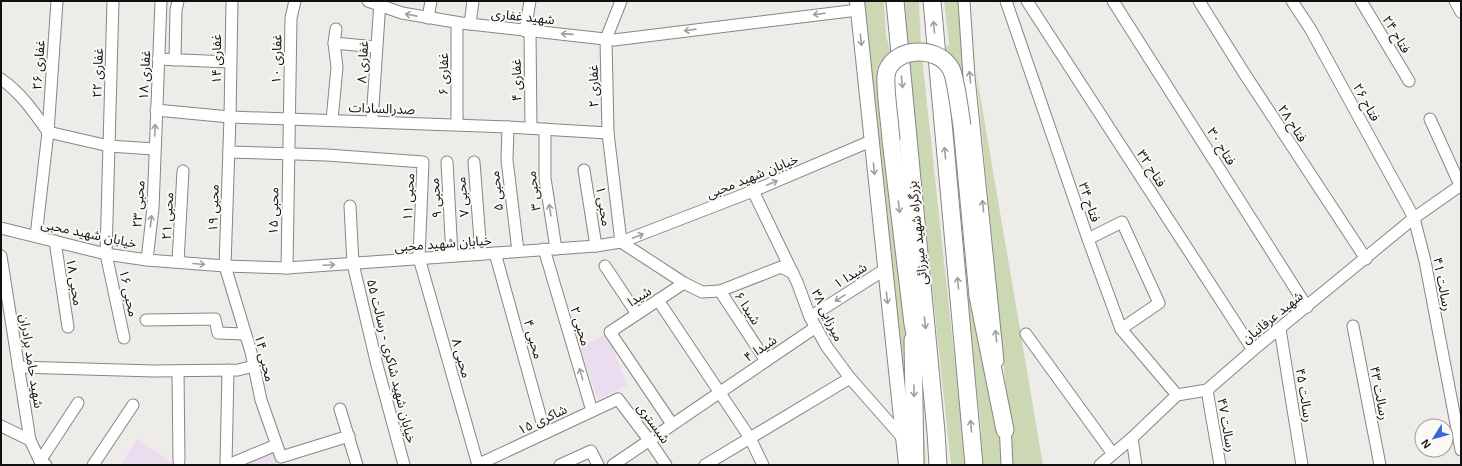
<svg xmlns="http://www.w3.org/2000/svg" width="1462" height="466" font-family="Helvetica,'Noto Sans Arabic',sans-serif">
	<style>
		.education { fill: #ecdcef }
		.green { fill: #cbd8b3 }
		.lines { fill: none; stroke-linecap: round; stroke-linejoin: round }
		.minor-casing { stroke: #878683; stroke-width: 13 }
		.major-casing { stroke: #878683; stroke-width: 16 }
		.highway-casing { stroke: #878683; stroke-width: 19 }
		.minor { stroke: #fff; stroke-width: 11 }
		.major { stroke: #fff; stroke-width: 14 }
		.highway { stroke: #fff; stroke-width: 17 }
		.highway-bridge-casing { stroke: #878683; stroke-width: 19; stroke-linecap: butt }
		.highway-bridge { stroke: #fff; stroke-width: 17 }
		.oneway { stroke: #a09f9f }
		.labels { text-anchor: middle; stroke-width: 4; stroke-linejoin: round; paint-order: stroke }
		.street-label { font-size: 13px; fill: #11100f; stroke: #fbf9f6 }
	</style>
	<rect width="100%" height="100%" fill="#edece9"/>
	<!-- education -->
	<g class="education">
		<path d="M 607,333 L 627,385 L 598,400 L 580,348 Z"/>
		<path d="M 137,439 L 138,439 L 175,465 L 121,465 Z"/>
		<path d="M 276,449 L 281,465 L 236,465 Z"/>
	</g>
	<!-- green -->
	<g class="green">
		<path d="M 863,1 L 884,1 L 886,36 L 892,57 L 905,226 L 907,348 L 905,426 Z"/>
		<path d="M 904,1 L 919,1 L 921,48 L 966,465 L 951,465 L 907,49 Z"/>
		<path d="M 944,1 L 959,1 L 966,84 L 946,80 L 943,53 L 949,43 Z"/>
		<path d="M 976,71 L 1043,465 L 1013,465 Z"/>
		<path d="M 974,297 L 999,428 L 1001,465 L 982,465 L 981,430 L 967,298 Z"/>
		<path d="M 921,376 L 926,465 L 918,465 Z"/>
	</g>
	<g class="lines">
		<defs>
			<g id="minor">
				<path d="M 113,1 L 106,254 L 124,338"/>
				<path d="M 232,1 L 230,117 L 225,266 L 251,352 L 261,400 L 281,457 L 349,436"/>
				<path d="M 368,1 L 402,13 L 461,23 L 614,40 L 858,10"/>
				<path d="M 621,1 L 606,39 L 608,133 L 621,242 L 684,283 L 702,292 L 720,291 L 781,267 L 793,273"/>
				<path d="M 964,1 L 969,77 L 998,361"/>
				<path d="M 1006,1 L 1088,239 L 1121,329 L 1177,395"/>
				<path d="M 1027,1 L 1253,350"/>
				<path d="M 1113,1 L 1307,307"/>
				<path d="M 1199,1 L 1244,73 L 1366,259"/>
				<path d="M 1292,1 L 1311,30 L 1414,218 L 1425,261 L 1461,450"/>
				<path d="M 1361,1 L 1409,81"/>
				<path d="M 1455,1 L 1461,12"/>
				<path d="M 428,18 L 431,1"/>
				<path d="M 470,24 L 473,1"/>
				<path d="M 525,31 L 530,1"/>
				<path d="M 530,32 L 531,128"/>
				<path d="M 334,43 L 376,47"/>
				<path d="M 158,59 L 230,62"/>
				<path d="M 175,60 L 176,10 L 178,1"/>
				<path d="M 1,79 C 21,93 34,112 48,132 L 109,146 L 154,149"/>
				<path d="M 156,110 L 230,117 L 508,127 L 608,133"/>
				<path d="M 1430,119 L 1460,185"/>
				<path d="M 332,120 L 337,67 L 334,43 L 336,29"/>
				<path d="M 372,121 L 380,1"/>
				<path d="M 457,124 L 457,23"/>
				<path d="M 508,127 L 507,160 L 518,251"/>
				<path d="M 545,129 L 545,178 L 556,249"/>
				<path d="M 229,152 L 327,155 L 423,162 L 419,258 L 478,465"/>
				<path d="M 447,162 L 452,256"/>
				<path d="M 474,162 L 481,254"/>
				<path d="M 584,170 L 596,246"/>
				<path d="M 753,191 L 797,282 L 810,317 L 827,347 L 850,378 L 901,436"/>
				<path d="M 350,206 L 353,264 L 377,365 L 404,465"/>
				<path d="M 1,228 L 106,254 L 147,260 L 225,266 L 287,268 L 596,246 L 621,242 L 753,191 L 871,141"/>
				<path d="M 36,236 L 48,132 L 57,1"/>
				<path d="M 1088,239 L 1122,222 L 1159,303 L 1121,329"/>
				<path d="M 55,241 L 68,327"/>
				<path d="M 544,249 L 592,411"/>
				<path d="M 495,253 L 545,433"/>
				<path d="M 1,256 L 30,440 L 40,461 L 46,465"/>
				<path d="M 147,260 L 153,208 L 161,1"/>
				<path d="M 178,262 L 183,171"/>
				<path d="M 605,266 L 637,314"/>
				<path d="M 287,268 L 291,18 L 295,1"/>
				<path d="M 720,291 L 766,361"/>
				<path d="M 658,300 L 750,438 L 763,465"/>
				<path d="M 810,317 L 884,270"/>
				<path d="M 146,320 L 215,319 L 218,333 L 245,334"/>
				<path d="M 1353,326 L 1380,465"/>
				<path d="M 1280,329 L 1302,465"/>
				<path d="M 1026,334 L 1113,454"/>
				<path d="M 18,367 L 154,371 L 238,370 L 254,366"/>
				<path d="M 178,371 L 179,461"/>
				<path d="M 1207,390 L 1220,465"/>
				<path d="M 340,409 L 357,465"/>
				<path d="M 672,424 L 610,332 L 684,283"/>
				<path d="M 1005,424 L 1007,465"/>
				<path d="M 1,426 L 30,440"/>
				<path d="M 1132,438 L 1136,465"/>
				<path d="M 40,461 L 78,403"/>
				<path d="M 93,465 L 133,405"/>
				<path d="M 226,465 L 228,370"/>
				<path d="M 228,465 L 276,445"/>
				<path d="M 477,465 L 618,399 L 649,440 L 666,465"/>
				<path d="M 560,465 L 591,451 L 598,465"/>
				<path d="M 613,465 L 816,327"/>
				<path d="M 705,465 L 850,378"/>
				<path d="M 1100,465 L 1132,438 L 1177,395 L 1207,390 L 1253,350 L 1414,218 L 1461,185"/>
			</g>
			<path id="major" d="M 857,1 L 906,465"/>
			<g id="highway">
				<path d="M 895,1 L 936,432 L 938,465"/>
				<path d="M 932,1 L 974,465"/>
				<path d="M 962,126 L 978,296 L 1005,430"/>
				<path d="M 891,140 L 913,324 L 919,352"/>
				<path d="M 913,340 L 915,465"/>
			</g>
		</defs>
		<!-- minor casing -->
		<use href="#minor" class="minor-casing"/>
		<!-- major casing -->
		<use href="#major" class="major-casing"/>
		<!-- highway casing -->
		<use href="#highway" class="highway-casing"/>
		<!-- minor -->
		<use href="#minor" class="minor"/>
		<!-- major -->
		<use href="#major" class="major"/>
		<!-- highway -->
		<use href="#highway" class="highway"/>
		<defs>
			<path id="highway-bridge" d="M 891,140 C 890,122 885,93 886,76 C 889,48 937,43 951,69 C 956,78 960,114 962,126"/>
		</defs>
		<!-- highway-bridge casing -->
		<use href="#highway-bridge" class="highway-bridge-casing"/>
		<!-- highway-bridge -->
		<use href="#highway-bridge" class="highway-bridge"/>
	</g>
	<!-- one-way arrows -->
	<defs><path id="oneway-shaft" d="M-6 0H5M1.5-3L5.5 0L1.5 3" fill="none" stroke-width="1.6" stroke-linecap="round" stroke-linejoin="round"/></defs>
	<g class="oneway">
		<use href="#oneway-shaft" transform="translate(819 14) rotate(173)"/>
		<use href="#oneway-shaft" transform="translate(411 15) rotate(-169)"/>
		<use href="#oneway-shaft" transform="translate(934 27) rotate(-95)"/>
		<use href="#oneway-shaft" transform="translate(690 30) rotate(172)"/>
		<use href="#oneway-shaft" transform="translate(567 34) rotate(-176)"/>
		<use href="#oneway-shaft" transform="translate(861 40) rotate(84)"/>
		<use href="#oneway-shaft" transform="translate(970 77) rotate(-95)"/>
		<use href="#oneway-shaft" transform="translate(902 82) rotate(84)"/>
		<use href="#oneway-shaft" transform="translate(155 130) rotate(-87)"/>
		<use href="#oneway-shaft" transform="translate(945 153) rotate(-95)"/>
		<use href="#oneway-shaft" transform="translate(874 169) rotate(84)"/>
		<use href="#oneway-shaft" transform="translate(772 183) rotate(-23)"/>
		<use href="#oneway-shaft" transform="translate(983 206) rotate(-96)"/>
		<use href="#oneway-shaft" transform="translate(899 207) rotate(83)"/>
		<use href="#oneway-shaft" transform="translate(550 210) rotate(-99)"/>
		<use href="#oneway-shaft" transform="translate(151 221) rotate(-83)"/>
		<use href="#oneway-shaft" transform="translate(638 236) rotate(-21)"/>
		<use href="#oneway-shaft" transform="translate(199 264) rotate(5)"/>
		<use href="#oneway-shaft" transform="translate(329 265) rotate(-3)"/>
		<use href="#oneway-shaft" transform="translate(958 283) rotate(-95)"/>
		<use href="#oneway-shaft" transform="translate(840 298) rotate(148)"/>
		<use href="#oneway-shaft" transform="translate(887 298) rotate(84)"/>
		<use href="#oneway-shaft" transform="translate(925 323) rotate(84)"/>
		<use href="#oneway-shaft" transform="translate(996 336) rotate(-96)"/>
		<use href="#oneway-shaft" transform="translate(581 374) rotate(-107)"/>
		<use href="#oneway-shaft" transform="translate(914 391) rotate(89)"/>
		<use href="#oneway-shaft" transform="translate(971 426) rotate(-95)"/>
	</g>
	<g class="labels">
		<!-- street labels -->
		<g class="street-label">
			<text transform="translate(523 16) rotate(6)" y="5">شهید غفاری</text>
			<text transform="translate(1397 34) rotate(59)" y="5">فتاح ۲۴</text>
			<text transform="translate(216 59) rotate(-90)" y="5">غفاری ۱۴</text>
			<text transform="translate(276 59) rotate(-89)" y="5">غفاری ۱۰</text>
			<text transform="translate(362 62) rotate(-87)" y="5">غفاری ۸</text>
			<text transform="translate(38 65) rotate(-86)" y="5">غفاری ۲۶</text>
			<text transform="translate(97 73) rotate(-88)" y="5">غفاری ۲۲</text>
			<text transform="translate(443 74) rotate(-90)" y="5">غفاری ۶</text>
			<text transform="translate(144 75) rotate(-87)" y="5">غفاری ۱۸</text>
			<text transform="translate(516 80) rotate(-91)" y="5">غفاری ۴</text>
			<text transform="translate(593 86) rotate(-91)" y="5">غفاری ۲</text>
			<text transform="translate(1367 102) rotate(61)" y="5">فتاح ۲۶</text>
			<text transform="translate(382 108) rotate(2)" y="5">صدرالسادات</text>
			<text transform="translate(1293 123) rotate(57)" y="5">فتاح ۲۸</text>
			<text transform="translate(1222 146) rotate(58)" y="5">فتاح ۳۰</text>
			<text transform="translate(1152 168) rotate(57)" y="5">فتاح ۳۲</text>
			<text transform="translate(752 176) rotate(-22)" y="5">خیابان شهید محبی</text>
			<text transform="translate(496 191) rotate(-96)" y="5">محبی ۵</text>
			<text transform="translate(533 191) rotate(-97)" y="5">محبی ۳</text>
			<text transform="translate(408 197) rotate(-87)" y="5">محبی ۱۱</text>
			<text transform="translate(462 197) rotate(-95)" y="5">محبی ۷</text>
			<text transform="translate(435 198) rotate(-94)" y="5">محبی ۹</text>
			<text transform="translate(1090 202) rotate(71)" y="5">فتاح ۳۴</text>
			<text transform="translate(138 204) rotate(-86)" y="5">محبی ۲۳</text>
			<text transform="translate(604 206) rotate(81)" y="5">محبی ۱</text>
			<text transform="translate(213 208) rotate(-88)" y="5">محبی ۱۹</text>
			<text transform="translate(273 211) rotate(-89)" y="5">محبی ۱۵</text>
			<text transform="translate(167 216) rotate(-87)" y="5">محبی ۲۱</text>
			<text transform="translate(89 233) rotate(12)" y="5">خیابان شهید محبی</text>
			<text transform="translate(917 233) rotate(-96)" y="5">بزرگراه شهید میرزائی</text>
			<text transform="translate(443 243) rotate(-4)" y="5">خیابان شهید محبی</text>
			<text transform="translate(850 275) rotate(-32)" y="5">شیدا ۱</text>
			<text transform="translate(75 282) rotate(81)" y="5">محبی ۱۸</text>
			<text transform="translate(1443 284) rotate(79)" y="5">رسالت ۴۱</text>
			<text transform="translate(129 293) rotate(78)" y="5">محبی ۱۶</text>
			<text transform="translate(639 296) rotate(-33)" y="5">شیدا</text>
			<text transform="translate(748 308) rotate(57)" y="5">شیدا ۶</text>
			<text transform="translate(828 315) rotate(64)" y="5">میرزایی ۳۸</text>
			<text transform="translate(1272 317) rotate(-39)" y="5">شهید عرفانیان</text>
			<text transform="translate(581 326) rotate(73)" y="5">محبی ۲</text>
			<text transform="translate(534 339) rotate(74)" y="5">محبی ۴</text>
			<text transform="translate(760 348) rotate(-34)" y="5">شیدا ۴</text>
			<text transform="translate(265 358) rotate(76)" y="5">محبی ۱۴</text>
			<text transform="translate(462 358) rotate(74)" y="5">محبی ۸</text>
			<text transform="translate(32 361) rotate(81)" y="5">شهید حامد برادران</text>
			<text transform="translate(392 361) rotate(76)" y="5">خیابان شهید شاکری - رسالت ۵۵</text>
			<text transform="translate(1380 393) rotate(79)" y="5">رسالت ۴۳</text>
			<text transform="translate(1305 395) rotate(81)" y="5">رسالت ۴۵</text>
			<text transform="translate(542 419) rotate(-25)" y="5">شاکری ۱۵</text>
			<text transform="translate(654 423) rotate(54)" y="5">شبستری</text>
			<text transform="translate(1227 425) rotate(80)" y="5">رسالت ۴۷</text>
		</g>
	</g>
	<!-- border -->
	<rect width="1462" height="466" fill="none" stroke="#11100f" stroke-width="4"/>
	<!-- north arrow -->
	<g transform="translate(1434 438) rotate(233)"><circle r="19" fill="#fbf9f6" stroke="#9d9c9a"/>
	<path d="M0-3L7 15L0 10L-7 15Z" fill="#3d66d8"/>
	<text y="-6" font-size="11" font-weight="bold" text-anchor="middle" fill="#11100f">N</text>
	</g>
</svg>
